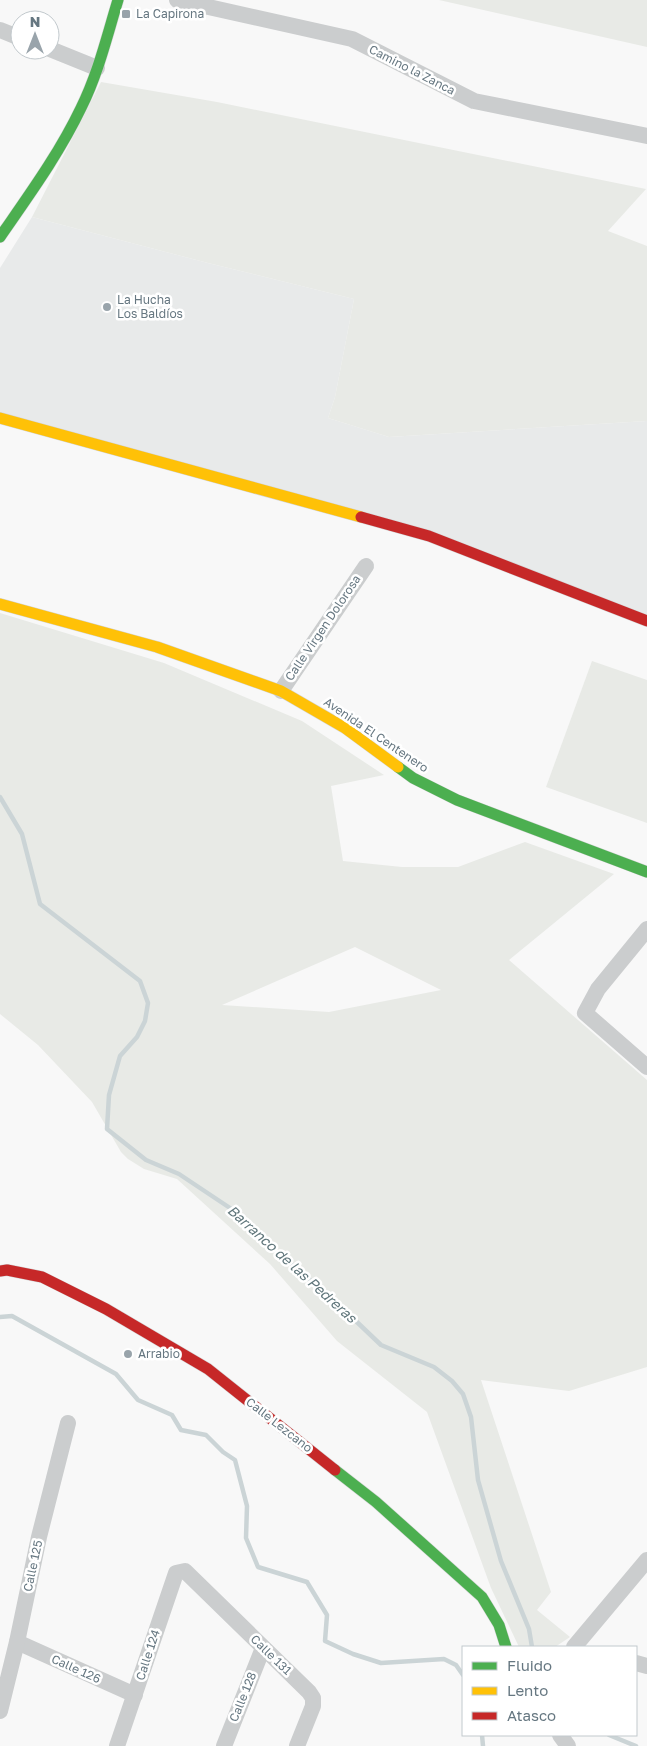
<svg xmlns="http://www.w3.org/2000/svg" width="647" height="1746" font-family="'Golos Text',sans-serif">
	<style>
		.built { fill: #e8eaea }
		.green { fill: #e8eae6; fill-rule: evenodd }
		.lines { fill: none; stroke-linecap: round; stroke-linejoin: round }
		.stream { stroke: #cbd4d6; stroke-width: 4.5 }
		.fast-casing { stroke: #d4d5d6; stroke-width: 12 }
		.slow-casing { stroke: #d4d5d6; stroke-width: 12 }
		.jam-casing { stroke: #d4d5d6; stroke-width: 12 }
		.street { stroke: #cbcdce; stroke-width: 16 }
		.fast { stroke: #4caf50; stroke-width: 11 }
		.slow { stroke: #ffc107; stroke-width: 11 }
		.jam { stroke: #c62828; stroke-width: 11 }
		.poi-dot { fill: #99a4ab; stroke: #fff; stroke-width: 2 }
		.labels { text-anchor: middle; stroke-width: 5; stroke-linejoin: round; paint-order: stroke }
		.poi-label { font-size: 12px; fill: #667781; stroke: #fff; text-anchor: start }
		.street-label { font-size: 12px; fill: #667781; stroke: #fff }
		.water-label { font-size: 14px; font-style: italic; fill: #60767b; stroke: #fff }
	</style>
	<rect width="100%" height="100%" fill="#f8f8f8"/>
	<!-- built -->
	<path class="built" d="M 32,217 L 208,263 L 354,299 L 335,397 L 328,418 L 389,437 L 647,421 L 647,621 L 429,536 L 0,418 L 0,268 Z"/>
	<!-- green -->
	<g class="green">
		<path d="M 439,0 L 647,0 L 647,47 Z"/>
		<path d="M 101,82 L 217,102 L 646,189 L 608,231 L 647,246 L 647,421 L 389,437 L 328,418 L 335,397 L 354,299 L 208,263 L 32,217 Z"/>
		<path d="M 0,613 L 164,663 L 302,721 L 384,775 L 331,786 L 343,861 L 402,867 L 458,867 L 525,842 L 614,874 L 509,960 L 647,1080 L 647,1367 L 569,1391 L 481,1380 L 551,1592 L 537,1610 L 570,1637 L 555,1647 L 519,1647 L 491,1588 L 427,1412 L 337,1341 L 270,1264 L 177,1179 L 144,1169 L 128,1159 L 121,1152 L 92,1102 L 38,1045 L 0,1014 ZM 355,947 L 441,990 L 329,1012 L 222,1005 Z"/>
		<path d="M 592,661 L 647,680 L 647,823 L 546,787 Z"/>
	</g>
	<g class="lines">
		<!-- stream -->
		<g class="stream">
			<path d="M 0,797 L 22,834 L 40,904 L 140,981 L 148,1003 L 145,1021 L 137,1037 L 120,1056 L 109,1095 L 107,1129 L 146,1160 L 179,1174 L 233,1210 L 263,1240 L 337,1303 L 381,1345 L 434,1367 L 452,1381 L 463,1394 L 471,1417 L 478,1480 L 501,1561 L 529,1629 L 532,1647"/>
			<path d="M 0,1317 L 12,1316 L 116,1374 L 138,1400 L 172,1415 L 181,1430 L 206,1435 L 223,1452 L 235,1460 L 247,1506 L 246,1538 L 258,1567 L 307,1582 L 327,1615 L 325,1641 L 353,1654 L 381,1663 L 444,1659 L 456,1665 L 463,1675"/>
			<path d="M 482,1735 L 483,1746"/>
			<path d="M 609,1735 L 636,1746"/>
		</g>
		<defs>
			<g id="fast">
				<path d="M 0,237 C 29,195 59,154 81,108 C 98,74 107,36 118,0"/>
				<path d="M 398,767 L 413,778 L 457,800 L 647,872"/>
				<path d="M 335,1470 L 376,1502 L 482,1597 L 499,1625 L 506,1647"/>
			</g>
			<g id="slow">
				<path d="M 0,418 L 361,517"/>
				<path d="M 0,604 L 157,647 L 281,691 L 345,728 L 398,767"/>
			</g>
			<g id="jam">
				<path d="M 361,517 L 429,536 L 647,621"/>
				<path d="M 0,1271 L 7,1270 L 42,1277 L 106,1309 L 208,1369 L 335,1470"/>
			</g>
		</defs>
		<!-- fast casing -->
		<use href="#fast" class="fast-casing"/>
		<!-- slow casing -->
		<use href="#slow" class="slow-casing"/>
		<!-- jam casing -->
		<use href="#jam" class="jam-casing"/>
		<!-- street -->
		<g class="street">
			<path d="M 177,0 L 352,39 L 474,101 L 647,136"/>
			<path d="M 0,30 L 20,38"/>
			<path d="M 50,49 L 97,68"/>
			<path d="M 281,691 L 366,566"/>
			<path d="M 647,929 L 598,989 L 585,1013 L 647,1067"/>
			<path d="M 17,1642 L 135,1695"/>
			<path d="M 574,1647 L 647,1560"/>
			<path d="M 636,1663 L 647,1666"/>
			<path d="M 0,1711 L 17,1642 L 39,1537 L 68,1423"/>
			<path d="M 560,1735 L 568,1746"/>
			<path d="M 117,1746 L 176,1573 L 185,1571 L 309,1692 L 313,1698 L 313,1706 L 297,1746"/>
			<path d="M 224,1746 L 263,1648"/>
		</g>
		<!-- fast -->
		<use href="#fast" class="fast"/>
		<!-- slow -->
		<use href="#slow" class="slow"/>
		<!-- jam -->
		<use href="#jam" class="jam"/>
	</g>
	<!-- markers -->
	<g class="poi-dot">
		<rect x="121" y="9" width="10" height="10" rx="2.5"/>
		<circle cx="107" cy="307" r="5"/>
		<circle cx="128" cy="1354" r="5"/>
	</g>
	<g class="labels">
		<!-- poi labels -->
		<g class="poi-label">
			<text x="136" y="18">La Capirona</text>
			<text x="117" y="304">La Hucha<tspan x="117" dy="14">Los Baldíos</tspan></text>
			<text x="138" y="1358">Arrabio</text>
		</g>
		<!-- street labels -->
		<g class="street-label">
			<text transform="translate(412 70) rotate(27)" y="4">Camino la Zanca</text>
			<text transform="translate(323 628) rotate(-56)" y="4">Calle Virgen Dolorosa</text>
			<text transform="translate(376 735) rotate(34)" y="4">Avenida El Centenero</text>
			<text transform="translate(279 1425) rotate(38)" y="4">Calle Lezcano</text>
			<text transform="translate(33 1566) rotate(-78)" y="4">Calle 125</text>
			<text transform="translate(148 1655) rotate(-72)" y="4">Calle 124</text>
			<text transform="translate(271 1655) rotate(44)" y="4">Calle 131</text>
			<text transform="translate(76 1669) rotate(24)" y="4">Calle 126</text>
			<text transform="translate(243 1697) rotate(-68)" y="4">Calle 128</text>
		</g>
		<!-- water labels -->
		<g class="water-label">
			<text transform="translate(292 1264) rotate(42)" y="5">Barranco de las Pedreras</text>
		</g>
	</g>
	<!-- legend -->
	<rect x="462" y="1646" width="175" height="90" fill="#ffffff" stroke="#c2c9cd"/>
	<rect x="472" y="1662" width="25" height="8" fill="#4caf50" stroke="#c2c9cd"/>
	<text x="507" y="1671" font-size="15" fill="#667781">Fluido</text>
	<rect x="472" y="1687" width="25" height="8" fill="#ffc107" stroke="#c2c9cd"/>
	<text x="507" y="1696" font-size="15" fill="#667781">Lento</text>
	<rect x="472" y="1712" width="25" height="8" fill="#c62828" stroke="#c2c9cd"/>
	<text x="507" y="1721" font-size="15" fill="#667781">Atasco</text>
	<!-- north arrow -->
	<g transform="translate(35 35)"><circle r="24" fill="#ffffff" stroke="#c2c9cd"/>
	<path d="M0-4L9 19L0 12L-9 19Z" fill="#99a4ab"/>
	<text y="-8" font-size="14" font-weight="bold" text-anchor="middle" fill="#667781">N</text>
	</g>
</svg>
